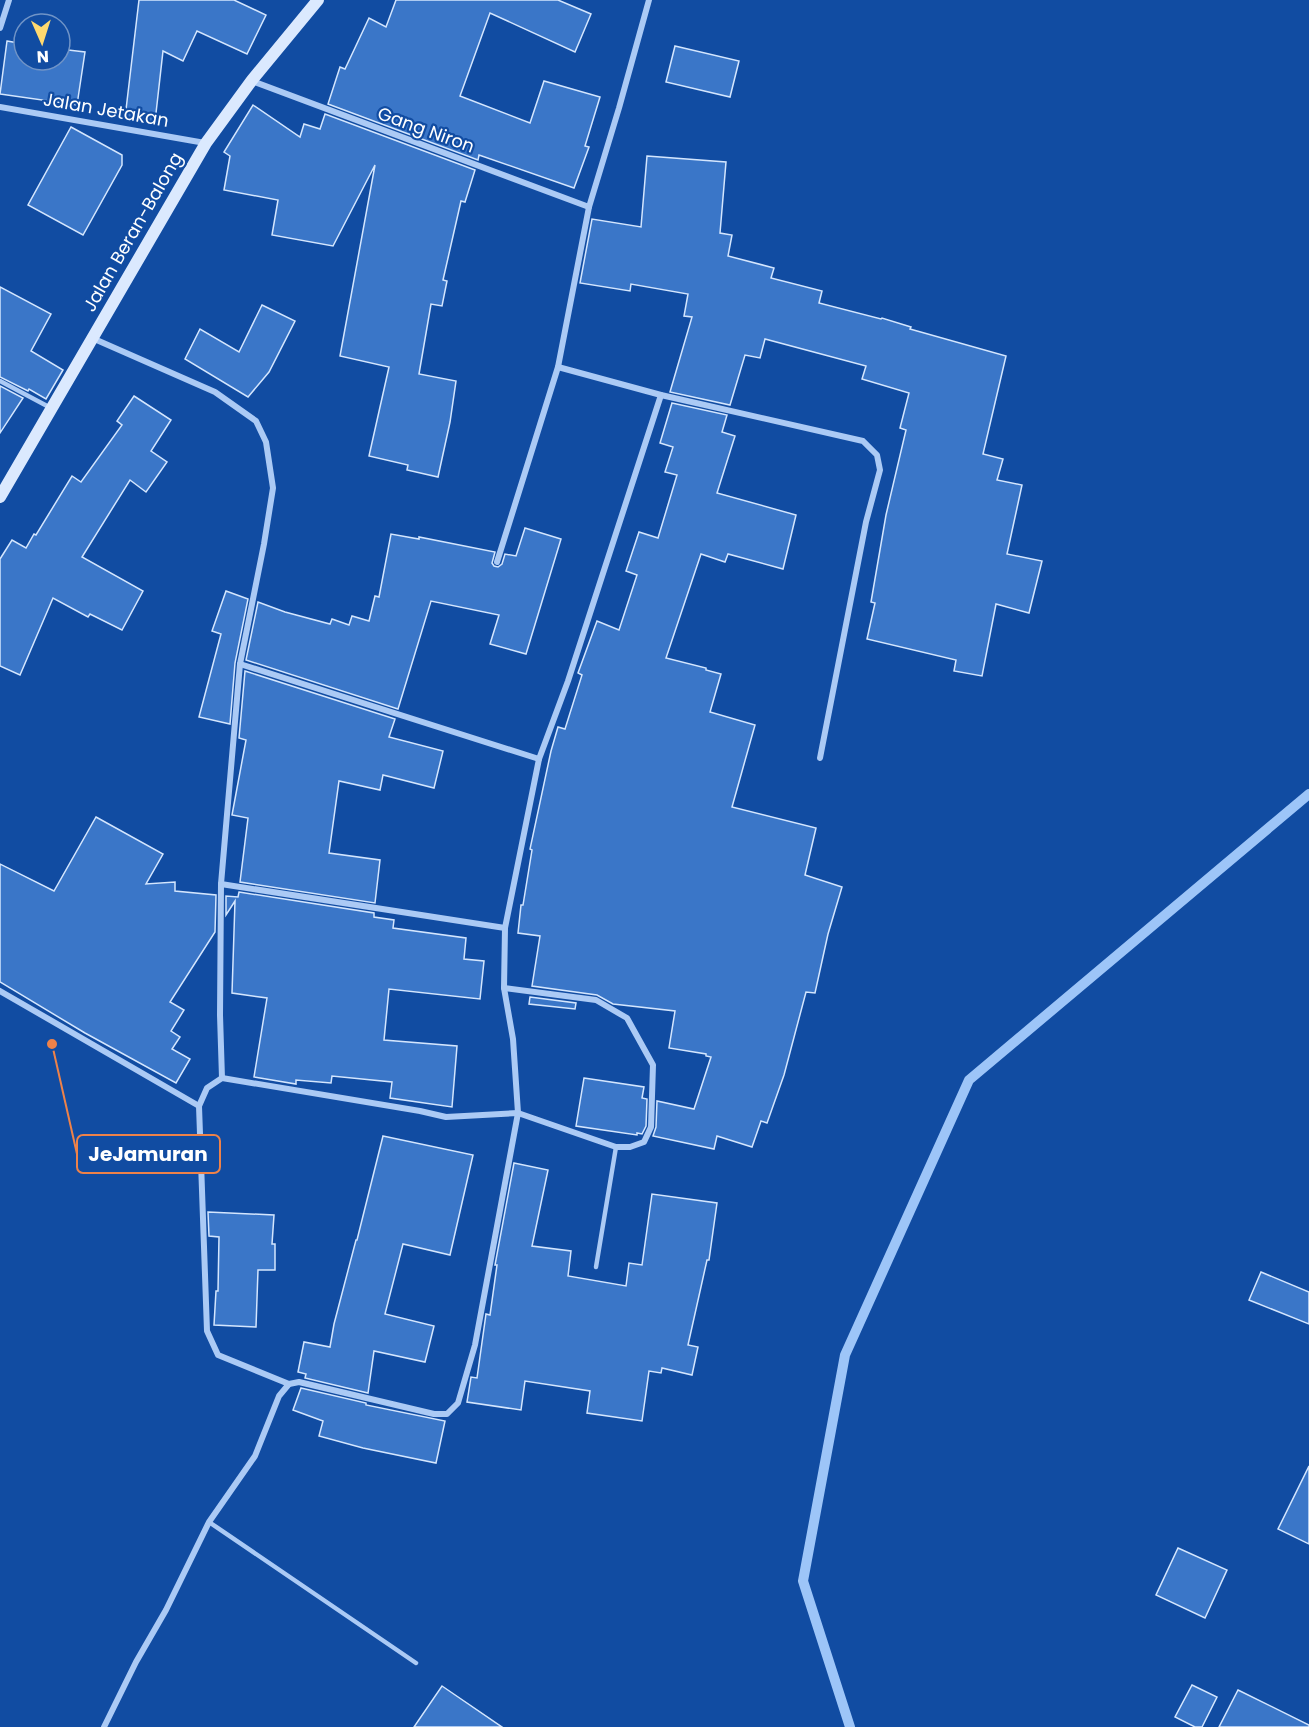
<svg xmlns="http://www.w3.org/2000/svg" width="1309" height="1727" font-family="Poppins,sans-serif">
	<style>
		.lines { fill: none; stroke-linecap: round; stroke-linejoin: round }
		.stream { stroke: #9dc5f8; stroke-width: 10 }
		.building { fill: #3a76c8; stroke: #d4e6fe; stroke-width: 1.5 }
		.service { stroke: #abcaf5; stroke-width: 4.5 }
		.minor { stroke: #abcaf5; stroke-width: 6 }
		.secondary { stroke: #dbe9fe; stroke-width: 12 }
		.labels { text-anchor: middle; stroke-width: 4.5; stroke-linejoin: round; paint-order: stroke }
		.street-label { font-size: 18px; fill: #fff; stroke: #114ca2 }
		.leader { fill: none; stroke: #ee8249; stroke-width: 2 }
		.callout-dot { fill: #ee8249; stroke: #114ca2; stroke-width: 2 }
		.callout { fill: #114ca2; stroke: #ee8249; stroke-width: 2 }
		.callout-label { font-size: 20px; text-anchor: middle; font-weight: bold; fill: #fff }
	</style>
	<rect width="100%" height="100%" fill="#114ca2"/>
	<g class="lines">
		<!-- stream -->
		<path class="stream" d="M 850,1727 L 803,1581 L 845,1355 L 969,1080 L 1309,794"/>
	</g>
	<!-- building -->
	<g class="building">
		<path d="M 139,0 L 234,0 L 266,15 L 247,54 L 197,31 L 183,61 L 163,51 L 155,122 L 125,118 Z"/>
		<path d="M 396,0 L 558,0 L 591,14 L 575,52 L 490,13 L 460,96 L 530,123 L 544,81 L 600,97 L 585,146 L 589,147 L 574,188 L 479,155 L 478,160 L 328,104 L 340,67 L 345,69 L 369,18 L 386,27 Z"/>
		<path d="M 7,41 L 24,44 L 24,60 L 60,60 L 60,49 L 85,52 L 77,105 L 0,94 Z"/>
		<path d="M 675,46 L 739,61 L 730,97 L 666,82 Z"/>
		<path d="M 253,105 L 300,137 L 304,124 L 320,129 L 325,114 L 475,170 L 465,202 L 461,201 L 443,280 L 447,281 L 442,306 L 431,304 L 419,374 L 456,381 L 450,422 L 438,477 L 407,470 L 408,465 L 369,456 L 389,367 L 340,356 L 375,165 L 333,246 L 272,235 L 278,200 L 224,190 L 230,156 L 224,152 Z"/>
		<path d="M 71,127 L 122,155 L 122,165 L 83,235 L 28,205 Z"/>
		<path d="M 647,156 L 726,162 L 720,233 L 732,235 L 728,256 L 774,268 L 771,278 L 822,291 L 819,303 L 881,319 L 882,318 L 911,327 L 910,329 L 1006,356 L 983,454 L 1003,459 L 997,480 L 1022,485 L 1007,554 L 1042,561 L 1029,613 L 996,604 L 982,676 L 954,671 L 956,660 L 867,639 L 875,603 L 871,602 L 886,515 L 906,430 L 900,428 L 909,393 L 862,379 L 866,366 L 765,339 L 760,358 L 745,355 L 730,405 L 670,392 L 692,317 L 684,316 L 688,294 L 631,284 L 630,291 L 580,283 L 592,219 L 641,227 Z"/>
		<path d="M 0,287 L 51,314 L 31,351 L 63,370 L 46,399 L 29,389 L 28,391 L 0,377 Z"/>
		<path d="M 262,305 L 295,321 L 269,372 L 248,397 L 185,359 L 200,329 L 239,352 Z"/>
		<path d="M 0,386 L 23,398 L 0,433 Z"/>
		<path d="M 134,396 L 171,420 L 151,451 L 167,462 L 146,492 L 130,480 L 82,557 L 143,591 L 122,630 L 90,614 L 88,617 L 53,598 L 20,675 L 0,666 L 0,559 L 12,540 L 26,548 L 34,534 L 36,535 L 72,476 L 81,482 L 122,425 L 117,421 Z"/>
		<path d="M 672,403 L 727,415 L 722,432 L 735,436 L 717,493 L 796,515 L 783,569 L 728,554 L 725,562 L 701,554 L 666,658 L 706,668 L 706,670 L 721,674 L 710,712 L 755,725 L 732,807 L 816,828 L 805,875 L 842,887 L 828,934 L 815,993 L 806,992 L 784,1075 L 767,1123 L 761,1121 L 752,1147 L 717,1136 L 714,1149 L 653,1136 L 656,1127 L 657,1101 L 694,1109 L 711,1057 L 706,1056 L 706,1054 L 669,1048 L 675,1011 L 613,1004 L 597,995 L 532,986 L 540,936 L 518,933 L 521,905 L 523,905 L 532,850 L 530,849 L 551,751 L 558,727 L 565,729 L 582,675 L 578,673 L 597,621 L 619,630 L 637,575 L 626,571 L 639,532 L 658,538 L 677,475 L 665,472 L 673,447 L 660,443 Z"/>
		<path d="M 525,528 L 561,539 L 526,654 L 490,644 L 499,615 L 431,601 L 398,709 L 246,660 L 258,602 L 285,612 L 330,624 L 332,619 L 349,625 L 352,616 L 369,621 L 375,596 L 379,597 L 391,534 L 419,539 L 419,537 L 495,552 L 492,563 L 494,566 L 498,567 L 502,564 L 505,554 L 516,556 Z"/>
		<path d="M 226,591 L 248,599 L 235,663 L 230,724 L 199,717 L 221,634 L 212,631 Z"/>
		<path d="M 245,671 L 395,719 L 389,737 L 443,751 L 434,788 L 383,775 L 380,790 L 339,781 L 329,853 L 380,860 L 375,903 L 240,882 L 248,818 L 232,815 L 246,740 L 239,738 Z"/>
		<path d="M 96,817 L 163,854 L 146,884 L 175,882 L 175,891 L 216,895 L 215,932 L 170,1002 L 184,1010 L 171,1031 L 180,1037 L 172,1049 L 190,1059 L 176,1083 L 85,1033 L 0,982 L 0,864 L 54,891 Z"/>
		<path d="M 239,892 L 374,913 L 374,917 L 394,920 L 393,928 L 466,938 L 464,959 L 484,961 L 480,999 L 389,989 L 384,1040 L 457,1046 L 452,1107 L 390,1098 L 392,1082 L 332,1076 L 331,1083 L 296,1080 L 296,1084 L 254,1077 L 267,998 L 232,993 L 235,901 L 226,915 L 226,896 L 238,897 Z"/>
		<path d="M 530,997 L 576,1003 L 575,1009 L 529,1004 Z"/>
		<path d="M 584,1078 L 644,1087 L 642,1098 L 647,1099 L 646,1126 L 642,1134 L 637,1133 L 637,1135 L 576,1126 Z"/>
		<path d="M 383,1136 L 473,1155 L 450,1255 L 403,1244 L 385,1314 L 434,1326 L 425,1362 L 374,1351 L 368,1393 L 305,1378 L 306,1374 L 298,1372 L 304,1342 L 330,1347 L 334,1324 L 356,1240 L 357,1240 Z"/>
		<path d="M 514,1163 L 548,1170 L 532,1246 L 571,1251 L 568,1276 L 626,1286 L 629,1263 L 642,1265 L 652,1194 L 717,1203 L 709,1260 L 707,1260 L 688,1345 L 698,1347 L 692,1375 L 662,1368 L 661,1373 L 649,1371 L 642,1421 L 587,1413 L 590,1391 L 525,1381 L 521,1410 L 467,1402 L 471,1377 L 477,1378 L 486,1314 L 490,1315 L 497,1265 L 495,1265 Z"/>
		<path d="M 208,1212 L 274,1215 L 272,1244 L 275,1244 L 275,1270 L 258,1270 L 256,1327 L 214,1325 L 216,1291 L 218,1291 L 219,1237 L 209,1236 Z"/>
		<path d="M 1261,1272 L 1309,1292 L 1309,1324 L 1249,1300 Z"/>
		<path d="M 301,1388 L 366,1403 L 366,1405 L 445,1421 L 436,1463 L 363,1448 L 319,1436 L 323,1421 L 293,1410 Z"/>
		<path d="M 1309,1466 L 1309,1544 L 1278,1529 Z"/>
		<path d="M 1178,1548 L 1227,1570 L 1205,1618 L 1156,1595 Z"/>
		<path d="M 1192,1685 L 1217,1697 L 1202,1727 L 1195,1727 L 1175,1717 Z"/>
		<path d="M 442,1686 L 502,1727 L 414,1727 Z"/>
		<path d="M 1238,1690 L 1309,1725 L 1309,1727 L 1219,1727 Z"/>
	</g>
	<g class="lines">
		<!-- service -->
		<g class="service">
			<path d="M 0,381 L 49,407"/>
			<path d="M 596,1267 L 616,1147"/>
			<path d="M 209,1522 L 416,1663"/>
		</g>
		<!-- minor -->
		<g class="minor">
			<path d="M 0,28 L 9,0"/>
			<path d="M 252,81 L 589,207"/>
			<path d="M 0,107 L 205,143"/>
			<path d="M 92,338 L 215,392 L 256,421 L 266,442 L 273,488 L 264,544 L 240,664 L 221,884 L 505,928"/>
			<path d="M 661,395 L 863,441 L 877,455 L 880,470 L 866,522 L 820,758"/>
			<path d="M 497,562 L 558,367 L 589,207 L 619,108 L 649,0"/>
			<path d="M 240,664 L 539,759"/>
			<path d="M 221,884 L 220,1015 L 222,1078"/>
			<path d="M 0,991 L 199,1106"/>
			<path d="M 289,1384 L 218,1355 L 207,1331 L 199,1106 L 207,1088 L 222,1078 L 420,1111 L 446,1117 L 518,1113 L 616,1147 L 630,1147 L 644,1142 L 651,1127 L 653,1065 L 627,1018 L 596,1000 L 504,988"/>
			<path d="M 104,1727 L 136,1662 L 166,1610 L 209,1522 L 255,1456 L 279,1396 L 289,1384 L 299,1382 L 434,1414 L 447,1414 L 458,1403 L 475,1345 L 518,1113 L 513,1039 L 504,988 L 505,928 L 539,759 L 568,681 L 661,395 L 558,367"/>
		</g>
		<!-- secondary -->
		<path class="secondary" d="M 0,497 L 206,143 L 252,80 L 318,0"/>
	</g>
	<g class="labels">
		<!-- street labels -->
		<g class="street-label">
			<text transform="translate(106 110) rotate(10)" y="6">Jalan Jetakan</text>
			<text transform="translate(426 130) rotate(20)" y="6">Gang Niron</text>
			<text transform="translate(133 232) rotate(-60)" y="6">Jalan Beran-Balong</text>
		</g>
	</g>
	<!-- callouts -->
	<path class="leader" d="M52 1044L77 1154"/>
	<circle class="callout-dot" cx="52" cy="1044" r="6"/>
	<rect class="callout" x="77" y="1135" width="143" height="38" rx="6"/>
	<g class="callout-label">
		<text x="148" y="1161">JeJamuran</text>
	</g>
	<!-- north arrow -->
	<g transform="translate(42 42) rotate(177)"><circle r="28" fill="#114ca2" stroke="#7094c7" stroke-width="1.5"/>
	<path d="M0-4.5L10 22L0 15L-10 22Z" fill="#ffd96f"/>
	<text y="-9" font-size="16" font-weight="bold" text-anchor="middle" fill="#ffffff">N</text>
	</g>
</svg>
